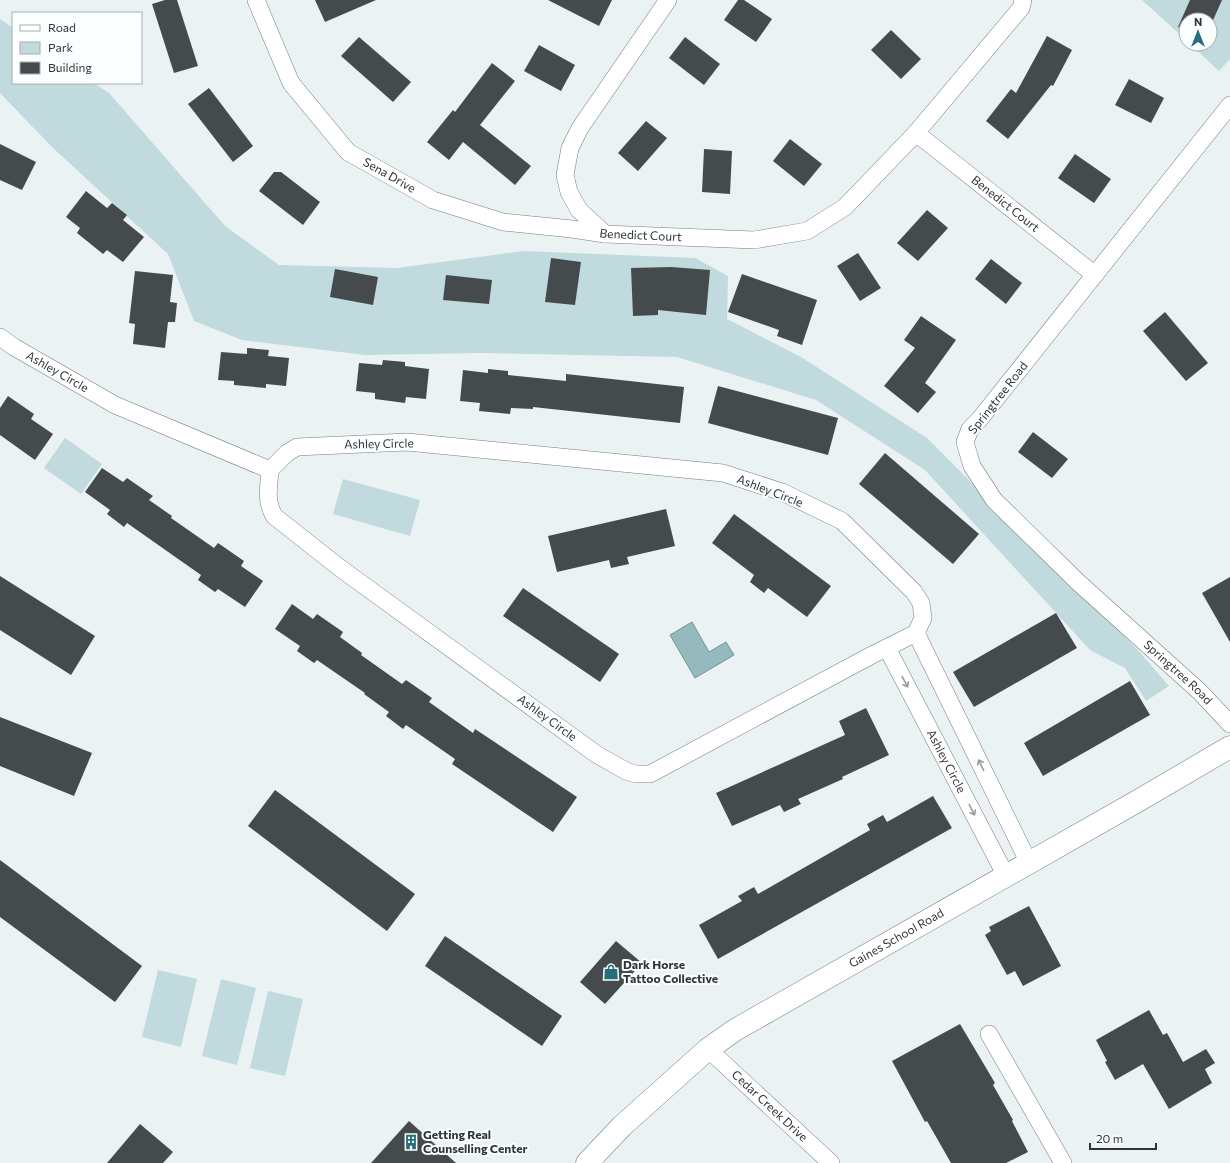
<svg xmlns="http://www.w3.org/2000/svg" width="1230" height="1163" font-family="Commissioner,sans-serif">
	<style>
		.green { fill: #c0dadd }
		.water { fill: #94babf; stroke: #769295 }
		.building { fill: #454b4c }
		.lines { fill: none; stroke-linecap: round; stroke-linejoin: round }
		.street-casing { stroke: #767d7e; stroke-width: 18 }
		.secondary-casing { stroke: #767d7e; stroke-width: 23 }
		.street { stroke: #fff; stroke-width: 17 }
		.secondary { stroke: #fff; stroke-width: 22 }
		.oneway { stroke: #989a9a }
		.labels { text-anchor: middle; stroke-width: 4; stroke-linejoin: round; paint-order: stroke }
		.street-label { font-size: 12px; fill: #313434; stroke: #fbfeff }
		.poi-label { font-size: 12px; font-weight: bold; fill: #313434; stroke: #fbfeff; text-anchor: start }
	</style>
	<rect width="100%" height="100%" fill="#eaf2f3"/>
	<!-- green -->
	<g class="green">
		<path d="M 1142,0 L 1230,0 L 1230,59 L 1219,71 L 1190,44 L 1210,44 L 1210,20 L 1186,20 L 1186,40 Z"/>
		<path d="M 0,19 L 13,28 L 13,83 L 94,83 L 109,93 L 225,226 L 279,265 L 397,268 L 524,251 L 695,258 L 728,276 L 727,319 L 801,357 L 927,438 L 1137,649 L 1169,686 L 1146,701 L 1125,668 L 1090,650 L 925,470 L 816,400 L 677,357 L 481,353 L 365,355 L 242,340 L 194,321 L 168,254 L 52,147 L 0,93 Z"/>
		<path d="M 65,438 L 102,464 L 81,494 L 44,468 Z"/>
		<path d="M 343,479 L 420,500 L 410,536 L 333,514 Z"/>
		<path d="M 158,970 L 197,979 L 181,1047 L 142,1037 Z"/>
		<path d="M 221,979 L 256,988 L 237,1065 L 202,1056 Z"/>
		<path d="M 268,991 L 303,999 L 285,1076 L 250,1068 Z"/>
	</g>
	<!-- water -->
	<path class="water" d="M 692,622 L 709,652 L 726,642 L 734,655 L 695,678 L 670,635 Z"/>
	<!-- building -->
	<g class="building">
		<path d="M 165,0 L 177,0 L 198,66 L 174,73 L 152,4 Z"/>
		<path d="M 315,0 L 376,0 L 325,22 Z"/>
		<path d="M 548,0 L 612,0 L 599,26 Z"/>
		<path d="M 738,0 L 744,0 L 772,19 L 756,42 L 724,20 Z"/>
		<path d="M 1190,0 L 1222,0 L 1210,27 L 1210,20 L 1186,20 L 1186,31 L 1178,27 Z"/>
		<path d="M 891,30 L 921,59 L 901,79 L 871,50 Z"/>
		<path d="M 1047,36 L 1072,50 L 1053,86 L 1051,85 L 1008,139 L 986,121 L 1011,89 L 1016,93 Z"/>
		<path d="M 359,37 L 411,82 L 393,102 L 341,56 Z"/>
		<path d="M 685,37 L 720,64 L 704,85 L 669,58 Z"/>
		<path d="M 539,45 L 575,65 L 561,91 L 524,71 Z"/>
		<path d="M 492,63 L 515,81 L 480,125 L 531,166 L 515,185 L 463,142 L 449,160 L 427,142 L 453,110 L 455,112 Z"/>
		<path d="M 1129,79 L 1164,98 L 1151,123 L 1115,105 Z"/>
		<path d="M 209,88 L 253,146 L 233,162 L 188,104 Z"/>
		<path d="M 646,121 L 667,138 L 638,171 L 618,153 Z"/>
		<path d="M 790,139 L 822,164 L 804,186 L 773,161 Z"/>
		<path d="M 0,144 L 36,162 L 22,190 L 0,180 Z"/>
		<path d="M 704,149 L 732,151 L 730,194 L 702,192 Z"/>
		<path d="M 1075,154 L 1111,179 L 1094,203 L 1058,178 Z"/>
		<path d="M 274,172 L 281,172 L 320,202 L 303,225 L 259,191 Z"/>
		<path d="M 86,191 L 107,208 L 112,203 L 127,215 L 123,220 L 144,237 L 123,262 L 107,250 L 103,254 L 77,233 L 80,228 L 66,217 Z"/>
		<path d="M 927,210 L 948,228 L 918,261 L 897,243 Z"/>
		<path d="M 858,253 L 881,288 L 860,301 L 837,266 Z"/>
		<path d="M 551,258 L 581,262 L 575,305 L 545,302 Z"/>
		<path d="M 991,259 L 1022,283 L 1006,304 L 975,279 Z"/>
		<path d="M 671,267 L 710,270 L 706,315 L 658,310 L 658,315 L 633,316 L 631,268 Z"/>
		<path d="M 335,269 L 378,277 L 373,305 L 330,297 Z"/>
		<path d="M 135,271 L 173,275 L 170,302 L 177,303 L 175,322 L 168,322 L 165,348 L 133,344 L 135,324 L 129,323 Z"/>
		<path d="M 742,274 L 817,300 L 802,345 L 777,336 L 779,330 L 728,312 Z"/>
		<path d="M 446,275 L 492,280 L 489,304 L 443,300 Z"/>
		<path d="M 1165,312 L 1208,363 L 1186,381 L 1143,331 Z"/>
		<path d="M 921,316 L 956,340 L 925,383 L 936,392 L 918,413 L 884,386 L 915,348 L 904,340 Z"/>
		<path d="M 247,348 L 269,350 L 268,356 L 289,358 L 286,386 L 266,384 L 266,388 L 234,385 L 234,381 L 218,380 L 221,352 L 247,354 Z"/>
		<path d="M 383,360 L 405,362 L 405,366 L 429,369 L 426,399 L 406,397 L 405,403 L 375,399 L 375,393 L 356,391 L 359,363 L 382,365 Z"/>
		<path d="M 488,369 L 508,371 L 508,375 L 566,381 L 566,374 L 684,387 L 680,423 L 533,407 L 533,409 L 511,408 L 510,414 L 479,411 L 480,403 L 460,401 L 463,370 L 488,373 Z"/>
		<path d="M 718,386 L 838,418 L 828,455 L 708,423 Z"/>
		<path d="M 8,396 L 34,414 L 31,419 L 53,434 L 35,460 L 0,435 L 0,408 Z"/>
		<path d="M 1033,432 L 1068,459 L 1052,478 L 1018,452 Z"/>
		<path d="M 885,453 L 979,534 L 953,564 L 859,484 Z"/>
		<path d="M 102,468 L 123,482 L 127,478 L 153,496 L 149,500 L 172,516 L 171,518 L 214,548 L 218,543 L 244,561 L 241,566 L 263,581 L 245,607 L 218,589 L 215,592 L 198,580 L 201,575 L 127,523 L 124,527 L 107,514 L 110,510 L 85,492 Z"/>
		<path d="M 666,509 L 675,546 L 627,557 L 629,564 L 611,568 L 609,560 L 557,572 L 548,536 Z"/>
		<path d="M 734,514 L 831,586 L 807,617 L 768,588 L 764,593 L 750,582 L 754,575 L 712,543 Z"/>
		<path d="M 0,576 L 95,636 L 71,675 L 0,630 Z"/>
		<path d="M 1230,577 L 1230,642 L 1202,593 Z"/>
		<path d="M 523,588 L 619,654 L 600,682 L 503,616 Z"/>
		<path d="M 292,604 L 313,619 L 317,614 L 343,632 L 340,637 L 362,653 L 361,655 L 402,684 L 406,680 L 432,698 L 429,702 L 473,733 L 475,729 L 577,797 L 553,832 L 452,764 L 455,759 L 406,725 L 403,729 L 386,716 L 389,712 L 364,694 L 365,693 L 317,660 L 314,663 L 297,651 L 300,646 L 275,629 Z"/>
		<path d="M 1056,613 L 1077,648 L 974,707 L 953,672 Z"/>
		<path d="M 1130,681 L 1150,715 L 1043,776 L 1024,743 Z"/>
		<path d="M 866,708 L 889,755 L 842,777 L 843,779 L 798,799 L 801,804 L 784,812 L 780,805 L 732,826 L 716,793 L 845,735 L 839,721 Z"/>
		<path d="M 0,717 L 92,753 L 74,796 L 0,766 Z"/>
		<path d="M 275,790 L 415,894 L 387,931 L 248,826 Z"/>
		<path d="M 933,796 L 952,828 L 718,959 L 699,925 L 742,901 L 738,896 L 754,887 L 758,894 L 870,830 L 867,824 L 883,815 L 887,822 Z"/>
		<path d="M 0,860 L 142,966 L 115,1002 L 0,917 Z"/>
		<path d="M 1029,906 L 1061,966 L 1023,986 L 1015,971 L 1007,975 L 985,935 L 991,931 L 989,927 Z"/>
		<path d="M 445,936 L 562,1016 L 542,1046 L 425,966 Z"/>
		<path d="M 616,941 L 642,963 L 605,1004 L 580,982 Z"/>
		<path d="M 1149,1010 L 1163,1035 L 1167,1033 L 1183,1062 L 1206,1049 L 1215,1063 L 1205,1069 L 1212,1083 L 1169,1109 L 1143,1064 L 1115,1080 L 1105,1062 L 1107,1061 L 1096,1040 Z"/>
		<path d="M 960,1024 L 995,1083 L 993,1085 L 1013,1120 L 1012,1121 L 1028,1152 L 1006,1163 L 951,1163 L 927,1121 L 925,1122 L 892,1061 Z"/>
		<path d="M 409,1121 L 456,1163 L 371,1163 Z"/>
		<path d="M 140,1124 L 173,1152 L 163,1163 L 107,1163 Z"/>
	</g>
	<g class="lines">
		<defs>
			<g id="street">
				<path id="s1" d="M 256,0 L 291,83 L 348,152 L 433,200 L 503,222 L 572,229 L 605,234 L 754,240 L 807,231 L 845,207 L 916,133 L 1021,8 L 1023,0"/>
				<path id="s2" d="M 1230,105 L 979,420 L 970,429 L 965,442 L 972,466 L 994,500 L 1079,583 L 1200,692 L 1230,724"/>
				<path id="s3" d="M 916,133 L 1095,275"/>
				<path d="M 605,234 L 579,210 L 569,192 L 565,175 L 570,148 L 580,128 L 668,0"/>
				<path id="s4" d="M 0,337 L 14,347 L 115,405 L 270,470"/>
				<path d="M 407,442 L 723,473 L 782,492 L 842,521 L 914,592 L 921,603 L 923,618 L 916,633 L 872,655 L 650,774 L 636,774 L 626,771 L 596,754 L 340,568 L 274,516 C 265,499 269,488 270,470 L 287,453 L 297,447 Z"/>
				<path d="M 916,633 L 1029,863"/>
				<path id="s5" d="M 887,648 L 1006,876"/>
				<path d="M 989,1034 L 1063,1163"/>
				<path id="s6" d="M 708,1049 L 831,1163"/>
			</g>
			<g id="secondary">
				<path id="s7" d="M 587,1163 L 622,1126 L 708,1049 L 735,1030 L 1136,802 L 1230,747"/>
			</g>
		</defs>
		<!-- street casing -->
		<use href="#street" class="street-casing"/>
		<!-- secondary casing -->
		<use href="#secondary" class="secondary-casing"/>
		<!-- street -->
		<use href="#street" class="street"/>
		<!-- secondary -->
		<use href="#secondary" class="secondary"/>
	</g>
	<!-- one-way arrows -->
	<defs><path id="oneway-shaft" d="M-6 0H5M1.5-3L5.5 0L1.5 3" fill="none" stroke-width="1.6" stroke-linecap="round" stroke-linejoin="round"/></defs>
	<g class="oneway">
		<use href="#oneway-shaft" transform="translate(905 682) rotate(62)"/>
		<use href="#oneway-shaft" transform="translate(981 765) rotate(-116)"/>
		<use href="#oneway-shaft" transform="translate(972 810) rotate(62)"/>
	</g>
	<!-- icons -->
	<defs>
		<symbol id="shop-bare" viewBox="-9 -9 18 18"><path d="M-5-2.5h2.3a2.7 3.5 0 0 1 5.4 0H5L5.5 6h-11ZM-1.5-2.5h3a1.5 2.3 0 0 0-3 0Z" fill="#256f78" stroke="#fbfeff" stroke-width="2.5" paint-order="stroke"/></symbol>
		<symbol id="building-bare" viewBox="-9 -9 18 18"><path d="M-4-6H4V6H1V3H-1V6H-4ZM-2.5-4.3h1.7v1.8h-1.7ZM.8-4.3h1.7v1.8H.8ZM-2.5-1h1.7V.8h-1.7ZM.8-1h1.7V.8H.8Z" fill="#256f78" stroke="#fbfeff" stroke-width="2.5" paint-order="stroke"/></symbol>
	</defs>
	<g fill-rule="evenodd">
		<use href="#shop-bare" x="600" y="961" width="22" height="22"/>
		<use href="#building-bare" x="400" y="1131" width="22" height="22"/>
	</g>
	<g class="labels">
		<!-- street labels -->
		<g class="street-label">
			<text dy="4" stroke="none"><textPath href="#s1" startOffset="227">Sena Drive</textPath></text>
			<text dy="4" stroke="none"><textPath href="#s3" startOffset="114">Benedict Court</textPath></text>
			<text dy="4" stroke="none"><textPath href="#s1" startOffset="489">Benedict Court</textPath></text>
			<text dy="4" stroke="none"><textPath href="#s4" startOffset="67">Ashley Circle</textPath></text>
			<text transform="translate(998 398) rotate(-52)" y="4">Springtree Road</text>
			<text transform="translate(379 444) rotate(-1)" y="4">Ashley Circle</text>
			<text transform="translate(770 491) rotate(21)" y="4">Ashley Circle</text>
			<text dy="4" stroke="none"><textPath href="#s2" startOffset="747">Springtree Road</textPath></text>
			<text transform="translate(547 718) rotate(36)" y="4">Ashley Circle</text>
			<text dy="4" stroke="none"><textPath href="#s5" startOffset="128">Ashley Circle</textPath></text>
			<text dy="4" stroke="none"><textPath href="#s7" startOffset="385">Gaines School Road</textPath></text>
			<text dy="4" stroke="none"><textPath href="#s6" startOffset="84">Cedar Creek Drive</textPath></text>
		</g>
		<!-- poi labels -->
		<g class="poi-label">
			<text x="623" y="969">Dark Horse<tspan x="623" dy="14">Tattoo Collective</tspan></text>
			<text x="423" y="1139">Getting Real<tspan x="423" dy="14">Counselling Center</tspan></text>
		</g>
	</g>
	<!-- legend -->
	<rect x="12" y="12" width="130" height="72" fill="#fbfeff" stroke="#aaadae"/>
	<rect x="20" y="25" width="20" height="6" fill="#ffffff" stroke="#aaadae"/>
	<text x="48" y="32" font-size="12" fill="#313434">Road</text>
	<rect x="20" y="42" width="20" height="12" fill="#c0dadd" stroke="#aaadae"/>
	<text x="48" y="52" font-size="12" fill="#313434">Park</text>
	<rect x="20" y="62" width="20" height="12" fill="#454b4c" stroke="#aaadae"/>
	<text x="48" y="72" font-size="12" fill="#313434">Building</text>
	<!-- north arrow -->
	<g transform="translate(1198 32)"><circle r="19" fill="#fbfeff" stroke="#aaadae"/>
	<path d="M0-3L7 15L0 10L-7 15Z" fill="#256f78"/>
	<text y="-6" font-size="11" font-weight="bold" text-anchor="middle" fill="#313434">N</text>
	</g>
	<!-- scale -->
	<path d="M1090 1143v6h66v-6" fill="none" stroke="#313434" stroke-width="2"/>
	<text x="1096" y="1143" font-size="12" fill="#313434" stroke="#fbfeff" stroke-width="3" paint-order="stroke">20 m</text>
</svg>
